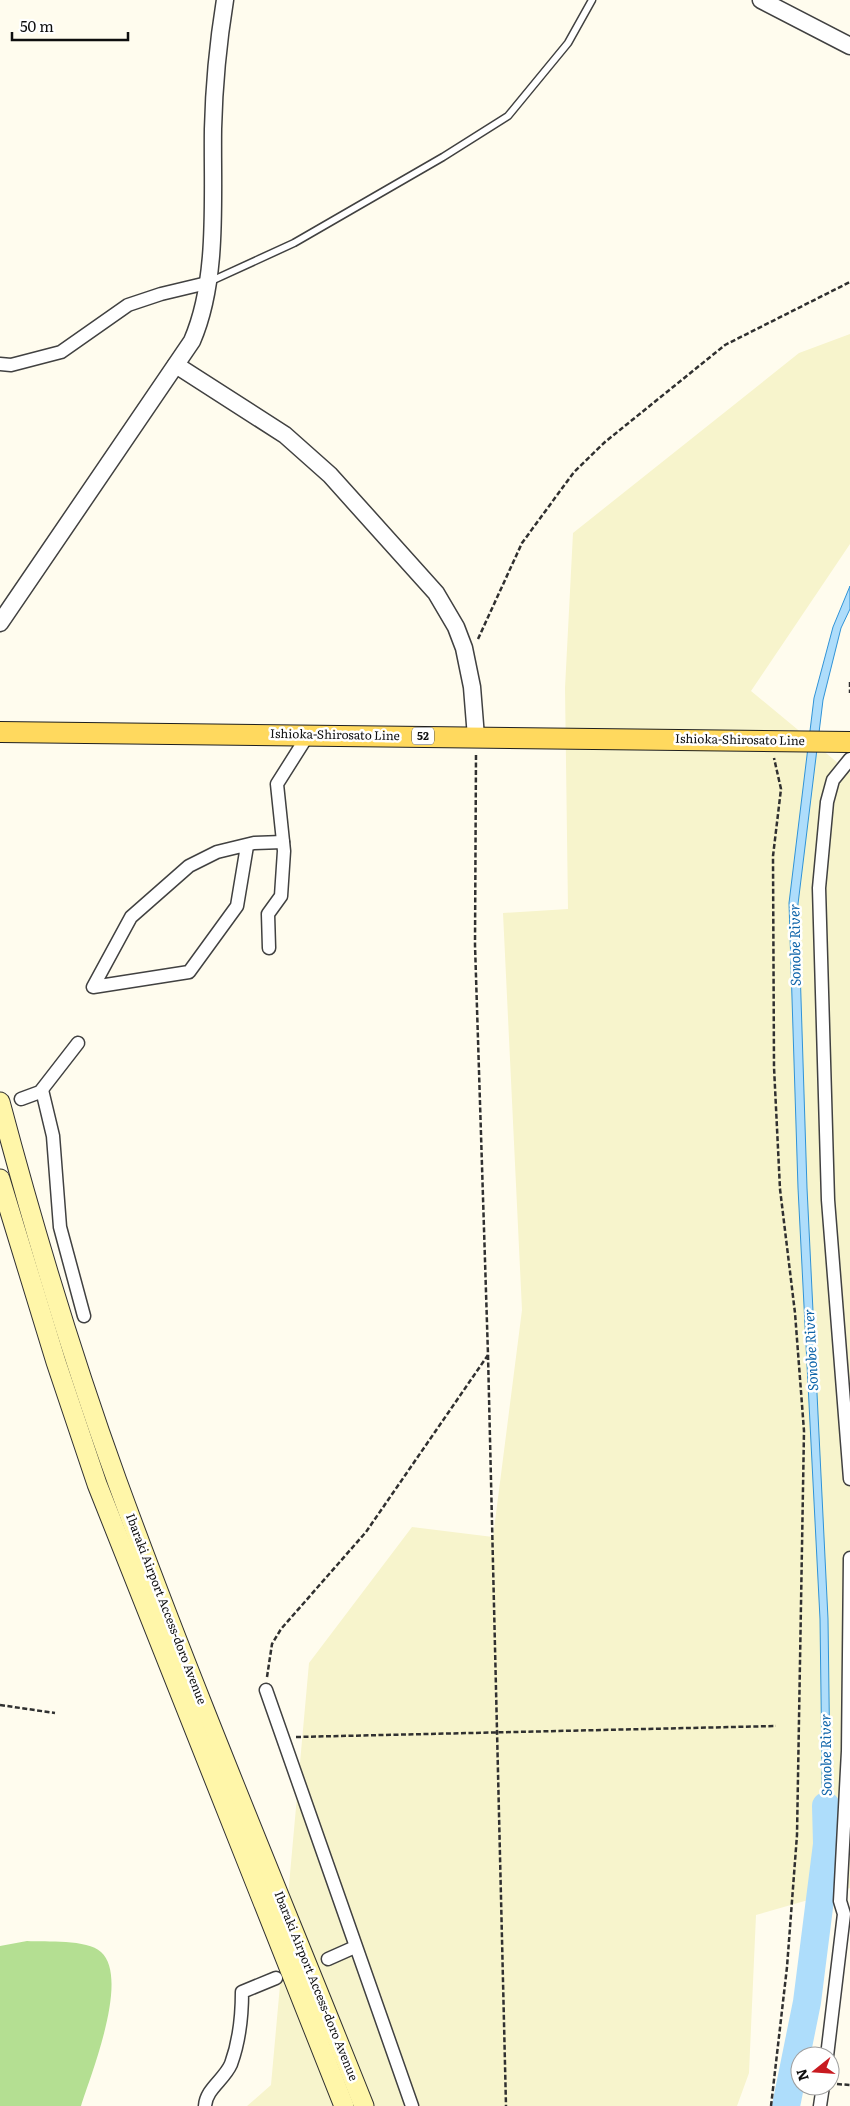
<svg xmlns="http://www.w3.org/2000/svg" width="850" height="2106" font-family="Literata,serif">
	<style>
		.farmland { fill: #f7f4cc }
		.forest { fill: #b4df92 }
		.water { fill: #aeddfb; stroke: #3093d7 }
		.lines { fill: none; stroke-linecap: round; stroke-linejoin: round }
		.river { stroke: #aeddfb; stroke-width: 28 }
		.service-casing { stroke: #414141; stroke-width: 9 }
		.minor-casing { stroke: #414141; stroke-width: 15 }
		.tertiary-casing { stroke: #414141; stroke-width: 19 }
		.secondary-casing { stroke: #303030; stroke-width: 21 }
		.primary-casing { stroke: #1f1f1f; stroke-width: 22 }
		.path { stroke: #303030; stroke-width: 2.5; stroke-dasharray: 5 2.5; stroke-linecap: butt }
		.service { stroke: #fff; stroke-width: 6 }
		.minor { stroke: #fff; stroke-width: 12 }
		.tertiary { stroke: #fff; stroke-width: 16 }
		.secondary { stroke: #fff6a9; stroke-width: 19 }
		.primary { stroke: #ffd95e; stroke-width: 20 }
		.labels { text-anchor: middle; stroke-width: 5; stroke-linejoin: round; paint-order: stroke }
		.shield { fill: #fff; stroke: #565656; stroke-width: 1 }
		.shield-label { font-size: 11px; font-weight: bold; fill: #0e0e0e }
		.street-label { font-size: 12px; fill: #0e0e0e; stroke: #fff }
		.water-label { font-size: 14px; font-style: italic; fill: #0d63a9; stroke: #fff }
	</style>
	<rect width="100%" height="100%" fill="#fffcee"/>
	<!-- farmland -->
	<path class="farmland" d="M 850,334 L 850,544 L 751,691 L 850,773 L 850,1888 L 756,1915 L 749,2073 L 737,2106 L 247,2106 L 271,2085 L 309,1663 L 412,1527 L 493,1537 L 522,1310 L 503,913 L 568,909 L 565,688 L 573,533 L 799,353 Z"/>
	<!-- forest -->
	<path class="forest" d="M 27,1941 C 46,1942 87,1939 101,1952 C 130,1978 91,2074 81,2106 L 0,2106 L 0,1946 Z"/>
	<!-- water -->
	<path class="water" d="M 850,586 L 850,609 L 841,628 L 823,700 L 798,904 L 807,1188 L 828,1619 L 831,1845 L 823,1844 L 820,1619 L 798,1188 L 789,903 L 814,698 L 833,627 Z"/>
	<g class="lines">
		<!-- river -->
		<path class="river" d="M 786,2106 L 807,2002 L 827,1844 L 826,1806"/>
		<defs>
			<path id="service" d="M 209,282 L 294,243 L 443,157 L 508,116 L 568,43 L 592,0"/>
			<g id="minor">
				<path d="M 0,364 L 11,365 L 61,352 L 128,305 L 161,294 L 207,283"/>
				<path d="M 850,759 L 833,780 L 827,802 L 819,888 L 828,1200 L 850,1479"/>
				<path d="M 247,846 L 237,906 L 189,972 L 93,987 L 131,917 L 189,866 L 217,852 L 254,843 L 283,842"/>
				<path d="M 269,948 L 268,914 L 281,896 L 284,851 L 277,784 L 308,735"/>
				<path d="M 42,1090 L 53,1136 L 60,1227 L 84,1316"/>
				<path d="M 21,1099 L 40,1092 L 78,1043"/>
				<path d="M 266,1690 L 412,2106"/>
				<path d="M 328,1959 L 355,1947"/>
				<path d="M 827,2056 L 844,1914 L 840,1901 L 848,1751 L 850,1558"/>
				<path d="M 205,2106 C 206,2089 224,2080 231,2064 C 239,2042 242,2015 242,1992 L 276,1978"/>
				<path d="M 820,2106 L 823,2086"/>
			</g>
			<g id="tertiary">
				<path d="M 761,0 L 850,46"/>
				<path d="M 176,365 L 285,435 L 330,475 L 436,593 L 456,627 L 464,648 L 472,687 L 476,737"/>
				<path d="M 0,623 L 192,341 C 219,279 212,196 213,129 C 214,85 218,43 225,0"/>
			</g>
			<g id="secondary">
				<path d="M 0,1102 C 34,1230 72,1357 117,1481 C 194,1692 281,1898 364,2106"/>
				<path d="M 0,1179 L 56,1362 L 97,1484 L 344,2106"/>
			</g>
			<path id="primary" d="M 0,732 L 850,742"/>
		</defs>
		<!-- service casing -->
		<use href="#service" class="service-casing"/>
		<!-- minor casing -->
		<use href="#minor" class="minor-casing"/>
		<!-- tertiary casing -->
		<use href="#tertiary" class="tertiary-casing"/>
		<!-- secondary casing -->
		<use href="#secondary" class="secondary-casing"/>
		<!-- primary casing -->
		<use href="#primary" class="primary-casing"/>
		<!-- path -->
		<g class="path">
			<path d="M 478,639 L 522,543 L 574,472 L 605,442 L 725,345 L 850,282"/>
			<path d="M 850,682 L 850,693"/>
			<path d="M 488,1355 L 506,2106"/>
			<path d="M 267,1677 L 272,1644 L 281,1629 L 366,1532 L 488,1355 L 475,945 L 476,753"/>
			<path d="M 0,1705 L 55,1713"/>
			<path d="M 296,1737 L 776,1726"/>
			<path d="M 837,2084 L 850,2085"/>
			<path d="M 771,2106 L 787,1967 L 797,1835 L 804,1431 L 795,1313 L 780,1189 L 774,1067 L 773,856 L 781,789 L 774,758"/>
		</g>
		<!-- service -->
		<use href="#service" class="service"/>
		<!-- minor -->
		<use href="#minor" class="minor"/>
		<!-- tertiary -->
		<use href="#tertiary" class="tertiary"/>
		<!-- secondary -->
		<use href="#secondary" class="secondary"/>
		<!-- primary -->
		<use href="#primary" class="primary"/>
	</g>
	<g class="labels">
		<!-- shield labels -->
		<rect class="shield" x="412" y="727.5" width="22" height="17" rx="4"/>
		<g class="shield-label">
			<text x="423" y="740">52</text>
		</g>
		<!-- street labels -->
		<g class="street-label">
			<text transform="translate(335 735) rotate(1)" y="4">Ishioka-Shirosato Line</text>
			<text transform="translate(740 740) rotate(1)" y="4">Ishioka-Shirosato Line</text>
			<text transform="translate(166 1609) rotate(69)" y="4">Ibaraki Airport Access-doro Avenue</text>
			<text transform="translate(316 1986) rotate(68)" y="4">Ibaraki Airport Access-doro Avenue</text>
		</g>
		<!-- water labels -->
		<g class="water-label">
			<text transform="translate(795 945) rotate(-91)" y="5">Sonobe River</text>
			<text transform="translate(811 1350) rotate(-93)" y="5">Sonobe River</text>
			<text transform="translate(826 1755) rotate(-91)" y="5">Sonobe River</text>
		</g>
	</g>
	<!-- north arrow -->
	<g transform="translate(815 2071) rotate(253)"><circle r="24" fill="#ffffff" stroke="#9f9f9f"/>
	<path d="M0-4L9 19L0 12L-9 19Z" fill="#c81b21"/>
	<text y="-8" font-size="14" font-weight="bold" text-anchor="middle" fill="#0e0e0e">N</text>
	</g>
	<!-- scale -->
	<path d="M12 32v8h116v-8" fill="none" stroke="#0e0e0e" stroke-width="2.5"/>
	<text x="20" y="32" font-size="15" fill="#0e0e0e" stroke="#ffffff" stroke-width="4" paint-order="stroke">50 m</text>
</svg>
